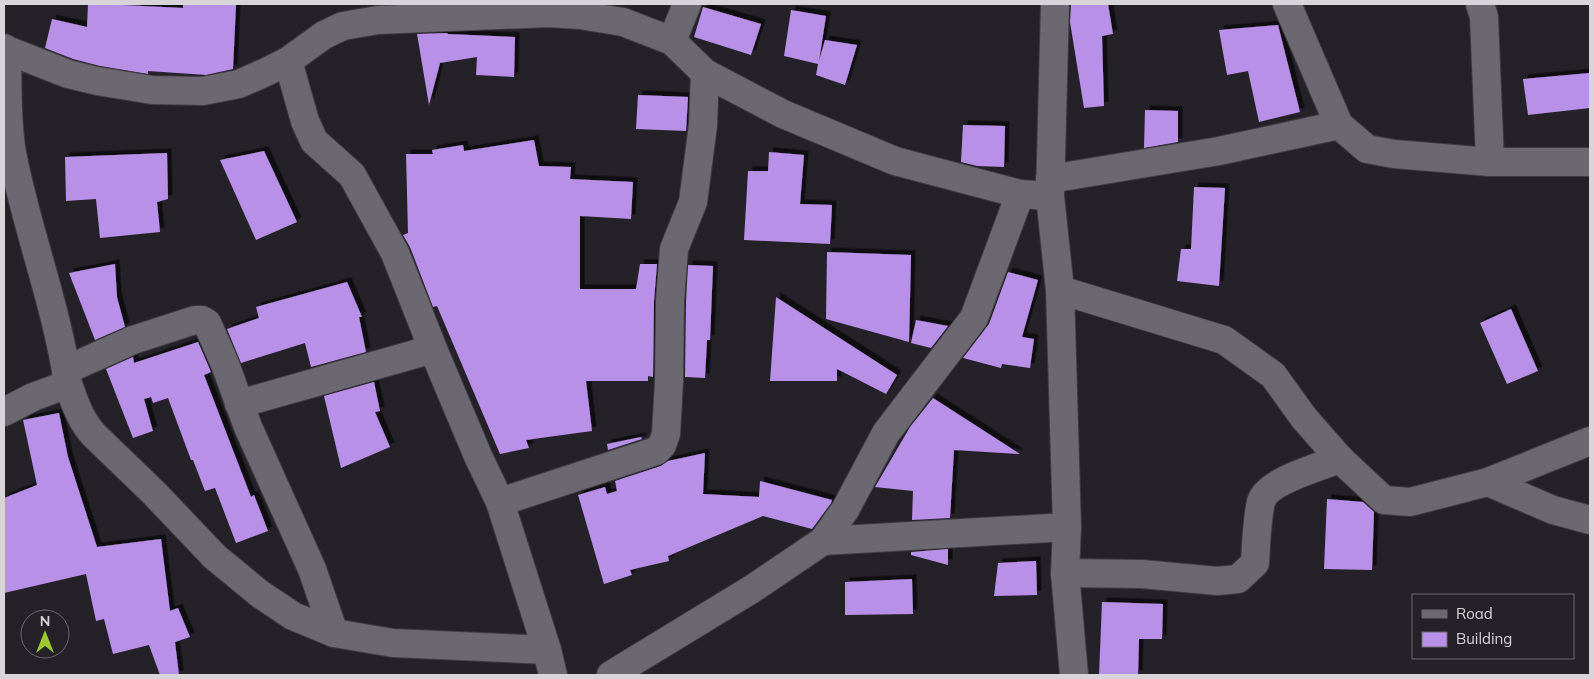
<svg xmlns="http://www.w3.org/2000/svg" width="1594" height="679" font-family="Mulish,sans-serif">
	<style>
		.building { fill: #b990e7; filter: url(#shadow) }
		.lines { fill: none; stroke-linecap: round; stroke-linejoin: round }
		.minor-casing { stroke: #3e3b42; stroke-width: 30 }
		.minor { stroke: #6c6872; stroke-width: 28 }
	</style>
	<defs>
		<filter id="shadow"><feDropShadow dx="4.5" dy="-4.5" stdDeviation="0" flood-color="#0009"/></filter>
	</defs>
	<rect width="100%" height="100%" fill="#242129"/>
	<!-- building -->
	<g class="building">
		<path d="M 88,4 L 122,4 L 122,5 L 183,8 L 183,5 L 236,5 L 233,69 L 206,75 L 148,71 L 148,74 L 100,66 L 73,59 L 45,48 L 52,19 L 87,27 Z"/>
		<path d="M 1071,4 L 1108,4 L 1113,34 L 1102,36 L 1104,106 L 1084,108 L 1070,22 Z"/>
		<path d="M 703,7 L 761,24 L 751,55 L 694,37 Z"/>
		<path d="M 791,10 L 826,16 L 819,61 L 825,40 L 857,45 L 845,85 L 816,75 L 818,64 L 784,56 Z"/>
		<path d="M 1278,25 L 1300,112 L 1259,122 L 1248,71 L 1227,75 L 1219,30 Z"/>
		<path d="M 448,33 L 447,34 L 515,37 L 514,77 L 476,75 L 477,57 L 440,63 L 429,105 L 417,34 Z"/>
		<path d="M 1590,73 L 1590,108 L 1528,115 L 1523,79 Z"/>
		<path d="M 638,95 L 688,97 L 686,131 L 636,129 Z"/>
		<path d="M 1145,110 L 1178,111 L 1178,142 L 1144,148 Z"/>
		<path d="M 963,125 L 1005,126 L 1004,167 L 977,166 L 961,162 Z"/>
		<path d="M 534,140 L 539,166 L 571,167 L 570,179 L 633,182 L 631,219 L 580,216 L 580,289 L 636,289 L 640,264 L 657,264 L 654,301 L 653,377 L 648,376 L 648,381 L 586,381 L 592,431 L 526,440 L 529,448 L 500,454 L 437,306 L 433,307 L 410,247 L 403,235 L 408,233 L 406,154 L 433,154 L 432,150 L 463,145 L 464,151 Z"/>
		<path d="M 264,151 L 297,222 L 256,240 L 220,160 Z"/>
		<path d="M 769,152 L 804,155 L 800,204 L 832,205 L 830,244 L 744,240 L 748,171 L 768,171 Z"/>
		<path d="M 167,153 L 168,199 L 157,202 L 160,232 L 100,238 L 96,199 L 66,201 L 65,157 Z"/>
		<path d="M 1194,187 L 1225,188 L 1219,286 L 1177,281 L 1181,249 L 1191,249 Z"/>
		<path d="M 827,252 L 911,255 L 909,342 L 826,319 Z"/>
		<path d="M 115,264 L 117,297 L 125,327 L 95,340 L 69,273 Z"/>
		<path d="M 688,265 L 713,266 L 710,340 L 707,340 L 705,378 L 685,377 L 686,302 Z"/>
		<path d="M 1008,272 L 1038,280 L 1022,337 L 1034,339 L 1030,368 L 1002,364 L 1001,368 L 963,358 L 989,324 Z"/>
		<path d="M 347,282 L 362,317 L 359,317 L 366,352 L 311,367 L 305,343 L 241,363 L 227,329 L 259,318 L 256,307 Z"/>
		<path d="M 776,297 L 897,375 L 886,394 L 837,369 L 837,381 L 770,381 Z"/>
		<path d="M 1511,309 L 1538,371 L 1507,384 L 1480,323 Z"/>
		<path d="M 916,320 L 948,326 L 931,348 L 911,343 Z"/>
		<path d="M 198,342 L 211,372 L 204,375 L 251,497 L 254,495 L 268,531 L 236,543 L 215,488 L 205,491 L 193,460 L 191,460 L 168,398 L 153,403 L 151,397 L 144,399 L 153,431 L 133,438 L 106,369 L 133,357 L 134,363 Z"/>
		<path d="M 374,382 L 380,411 L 375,412 L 390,447 L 341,468 L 324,396 Z"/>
		<path d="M 933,398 L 1020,454 L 954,450 L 950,518 L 912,520 L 913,491 L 875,487 L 910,427 Z"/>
		<path d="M 59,413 L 68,457 L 97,547 L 161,539 L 170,611 L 178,608 L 190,637 L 175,642 L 179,675 L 160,675 L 149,645 L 113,654 L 104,619 L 96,621 L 86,574 L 4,593 L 4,498 L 37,485 L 23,420 Z"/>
		<path d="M 641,437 L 642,439 L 608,450 L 607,444 Z"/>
		<path d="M 705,453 L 703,494 L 759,497 L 760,481 L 832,500 L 831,503 L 812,529 L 763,516 L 668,556 L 669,561 L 630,570 L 632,575 L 604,584 L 578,495 L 605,487 L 607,494 L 617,491 L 615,481 L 661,466 L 668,461 Z"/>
		<path d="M 1327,499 L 1363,502 L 1374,512 L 1372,570 L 1324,569 Z"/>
		<path d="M 948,549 L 948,565 L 911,555 L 911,552 Z"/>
		<path d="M 1036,561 L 1037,595 L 994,596 L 998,563 Z"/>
		<path d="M 912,579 L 913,614 L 845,615 L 845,582 Z"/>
		<path d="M 1102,602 L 1163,604 L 1162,639 L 1139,639 L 1138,675 L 1099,675 Z"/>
	</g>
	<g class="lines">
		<defs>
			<g id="minor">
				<path d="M 1055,4 L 1050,196 L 1060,290 L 1067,527 L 1065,573 L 1074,675"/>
				<path d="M 1287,4 L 1339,125 L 1367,149 L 1394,154 L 1490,162 L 1590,162"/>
				<path d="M 1480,4 L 1484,17 L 1490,162"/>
				<path d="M 672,41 L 687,4"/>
				<path d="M 4,48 L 7,50 C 8,84 6,120 12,153 C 27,231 57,306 68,384 L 33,397 L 4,412"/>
				<path d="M 7,50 L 68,74 L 97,81 L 152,90 L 203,91 L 239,84 L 266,72 L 288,61 L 324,35 L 343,26 L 378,20 L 450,17 L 548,13 L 580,15 L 623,22 L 672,41 L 705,73 L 783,114 L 895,161 L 1020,194 L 1050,196"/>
				<path d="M 288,61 L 305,121 L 314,141 L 352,175 L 395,253 L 433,349 L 478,456 L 500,502 L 547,650 L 553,675"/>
				<path d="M 1050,179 L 1219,151 L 1339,125"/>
				<path d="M 1060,290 L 1224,340 L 1273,375 L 1304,418 L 1340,459"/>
				<path d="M 66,370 L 133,340 L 195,320 L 202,320 L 207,323 L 225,364 L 248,427 L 312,569 L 334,633"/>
				<path d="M 68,384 C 75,403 80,420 94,435 L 155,494 L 215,557 L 260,594 L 293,616 L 334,633 L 393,643 L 547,650"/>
				<path d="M 239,404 L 433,349"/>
				<path d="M 1488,482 L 1553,510 L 1590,520"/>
				<path d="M 500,502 L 656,451 L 662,445 L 666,434 L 669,382 L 670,301 L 674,249 L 693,202 L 703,125 L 705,73"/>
				<path d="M 823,541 L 1067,527"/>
				<path d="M 1065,573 L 1142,574 L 1217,581 L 1238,579 L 1255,563 C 1256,545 1257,518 1261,502 C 1266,481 1322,466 1340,459 L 1384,500 L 1410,502 L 1488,482 L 1590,441"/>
				<path d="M 611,675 L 752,589 L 823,541 L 845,510 L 886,433 L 974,318 L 1020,194"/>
			</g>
		</defs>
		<!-- minor casing -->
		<use href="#minor" class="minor-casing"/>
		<!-- minor -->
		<use href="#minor" class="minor"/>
	</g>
	<!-- border -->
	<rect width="1594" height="679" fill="none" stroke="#d7d5da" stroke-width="10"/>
	<!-- legend -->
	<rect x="1412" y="594" width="162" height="65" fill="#242129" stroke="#6c6970"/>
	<rect x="1422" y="610" width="25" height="8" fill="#6c6872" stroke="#6c6970"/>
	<text x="1456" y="619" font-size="15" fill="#d7d5da">Road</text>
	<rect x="1422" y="632" width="25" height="15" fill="#b990e7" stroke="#6c6970"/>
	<text x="1456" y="644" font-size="15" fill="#d7d5da">Building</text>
	<!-- north arrow -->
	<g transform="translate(45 634)"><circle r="24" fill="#242129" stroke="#6c6970"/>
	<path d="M0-4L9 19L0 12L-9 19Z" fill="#9dca31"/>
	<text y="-8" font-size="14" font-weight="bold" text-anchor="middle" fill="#d7d5da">N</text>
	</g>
</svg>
